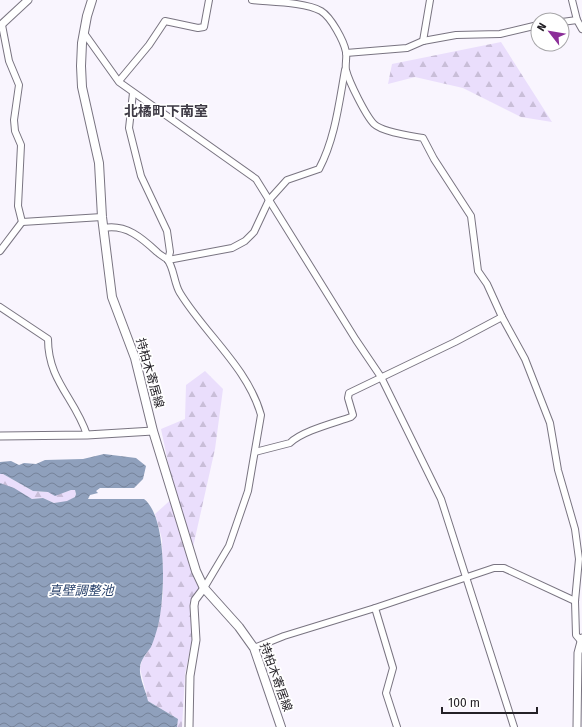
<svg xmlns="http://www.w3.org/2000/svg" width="582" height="727" font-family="'Fira Sans','Noto Sans JP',sans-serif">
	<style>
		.forest { fill: url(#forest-firs) }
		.water { fill: url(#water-waves) }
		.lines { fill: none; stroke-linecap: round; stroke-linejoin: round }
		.minor-casing { stroke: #797481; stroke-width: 8 }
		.tertiary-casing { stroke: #797481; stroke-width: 9 }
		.secondary-casing { stroke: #797481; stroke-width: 10 }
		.minor { stroke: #fff; stroke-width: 6 }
		.tertiary { stroke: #fff; stroke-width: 7 }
		.secondary { stroke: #fff; stroke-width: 8 }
		.labels { text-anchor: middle; stroke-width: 3.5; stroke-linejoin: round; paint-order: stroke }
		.street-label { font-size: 12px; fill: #242127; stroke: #fff }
		.water-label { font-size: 13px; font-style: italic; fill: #2b436c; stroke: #fff }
		.quarter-label { font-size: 14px; font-weight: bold; fill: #3e3a45; stroke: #fff }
	</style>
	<defs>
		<pattern id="forest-firs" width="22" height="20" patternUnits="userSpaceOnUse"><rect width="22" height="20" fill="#eadefc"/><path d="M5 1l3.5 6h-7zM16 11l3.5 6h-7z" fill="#c9bed8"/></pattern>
		<pattern id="water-waves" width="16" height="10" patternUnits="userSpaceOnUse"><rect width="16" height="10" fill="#8fa0bc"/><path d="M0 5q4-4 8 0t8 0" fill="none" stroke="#758299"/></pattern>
	</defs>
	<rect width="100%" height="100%" fill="#f9f5fe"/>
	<!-- forest -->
	<g class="forest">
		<path d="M 501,42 L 552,122 L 521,117 L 463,88 L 415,77 L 388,84 L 392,64 Z"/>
		<path d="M 205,371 L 223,389 L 215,449 L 191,556 L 200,588 L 194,594 L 190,604 L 192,618 L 192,640 L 185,674 L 182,727 L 177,727 L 178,719 L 148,701 L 140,668 L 142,660 L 151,646 L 158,626 L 163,595 L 162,539 L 155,514 L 175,496 L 161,429 L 185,419 L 186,385 Z"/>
		<path d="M 0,474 L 3,474 L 33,491 L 63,493 L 71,490 L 75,490 L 76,494 L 75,497 L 67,502 L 54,503 L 43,498 L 32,499 L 0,483 Z"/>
	</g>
	<!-- water -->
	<path class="water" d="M 104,454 L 136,458 L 146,466 L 143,479 L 134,488 L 100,488 L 96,491 L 98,493 L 90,495 L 88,499 L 144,499 C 168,517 165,599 158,626 C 156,633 154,640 151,647 C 147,653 140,660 140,668 C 139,678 146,691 148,701 L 178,719 L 177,727 L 0,727 L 0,483 L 14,488 L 32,499 L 43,498 L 54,503 L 67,501 L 75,497 L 76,494 L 75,490 L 71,490 L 55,496 L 48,492 L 33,491 L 3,474 L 0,474 L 0,462 L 11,461 L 19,465 L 24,463 L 36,464 L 45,460 L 83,459 Z"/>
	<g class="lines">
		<defs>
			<g id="minor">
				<path d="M 252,0 C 271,2 305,2 321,11 C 331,17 344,41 346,52 C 347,58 345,64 346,70 C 349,82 366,116 374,124 C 382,132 412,136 423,138 L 434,159 L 471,216 L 478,271 L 487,284 L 502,317 L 525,359 L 550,423 L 558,470 L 575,529 L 579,559 L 575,601 L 576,635 L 581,641"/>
				<path d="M 572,0 L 577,20 L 582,29"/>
				<path d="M 562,22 L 577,20"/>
				<path d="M 2,25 L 9,61 L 19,85 L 14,120 L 15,131 L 21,145 L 18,206 L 22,222"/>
				<path d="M 84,33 L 119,82 L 256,179 L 356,340 L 381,377 L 441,499 L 514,727"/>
				<path d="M 423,41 L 430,0"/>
				<path d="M 346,53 L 407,48 L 423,41 L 456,35 L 500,34 L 538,25"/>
				<path d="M 119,81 L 149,45 L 165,21 L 198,28 L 204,27 L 209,0"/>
				<path d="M 133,93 L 129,128 L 141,176 L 167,231 L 170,252 L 168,260"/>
				<path d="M 22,222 L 102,217"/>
				<path d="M 104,228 C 126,224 142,238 157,252 C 160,255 164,257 167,259 C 174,267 174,284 180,293 C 205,334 248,368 261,415 L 248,491 L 229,546 L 204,588"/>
				<path d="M 0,251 L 22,222"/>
				<path d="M 168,260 L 232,248 L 245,241 L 254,232 L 269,200 L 287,180 L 319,169 C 335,139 339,103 345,70"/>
				<path d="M 0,307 L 48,339 C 48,381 75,398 87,435"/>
				<path d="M 255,452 L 290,443 C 302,431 334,423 351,417 L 353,415 L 348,398 L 349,393 L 455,342 L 502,317"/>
				<path d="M 375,608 L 393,668 L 386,693 L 397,727"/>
				<path d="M 254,648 L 284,636 L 375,608 L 494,568 L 504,568 L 575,601"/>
			</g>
			<g id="tertiary">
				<path d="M 0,26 L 28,0"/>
				<path d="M 0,436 L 87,435 L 153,431"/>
				<path d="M 189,727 L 190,676 L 196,640 L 194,606 L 195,600 L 204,588"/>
				<path d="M 577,727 L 578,653 L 582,638"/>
			</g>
			<path id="secondary" d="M 92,0 L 87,16 L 82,43 L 81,66 L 82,87 L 99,163 L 102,217 L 112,297 L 135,358 L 153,431 L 196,571 L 204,588 L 239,627 L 254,648 L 281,727"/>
		</defs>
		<!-- minor casing -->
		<use href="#minor" class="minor-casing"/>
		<!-- tertiary casing -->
		<use href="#tertiary" class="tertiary-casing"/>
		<!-- secondary casing -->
		<use href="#secondary" class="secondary-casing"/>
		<!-- minor -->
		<use href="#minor" class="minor"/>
		<!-- tertiary -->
		<use href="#tertiary" class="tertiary"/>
		<!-- secondary -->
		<use href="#secondary" class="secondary"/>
	</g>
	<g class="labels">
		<!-- street labels -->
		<g class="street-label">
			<text transform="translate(150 373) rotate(74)" y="4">持柏木寄居線</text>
			<text transform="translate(276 677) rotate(70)" y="4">持柏木寄居線</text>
		</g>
		<!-- water labels -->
		<g class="water-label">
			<text x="81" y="595">真壁調整池</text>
		</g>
		<!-- quarter labels -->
		<g class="quarter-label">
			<text x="166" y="116">北橘町下南室</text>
		</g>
	</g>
	<!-- north arrow -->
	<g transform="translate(550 32) rotate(301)"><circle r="19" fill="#ffffff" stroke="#a7a6a9"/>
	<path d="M0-3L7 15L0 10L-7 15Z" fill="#8b2e98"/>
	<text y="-6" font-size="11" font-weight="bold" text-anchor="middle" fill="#242127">N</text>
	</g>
	<!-- scale -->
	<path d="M442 707v6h95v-6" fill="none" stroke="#242127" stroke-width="2"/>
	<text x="448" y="707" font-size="12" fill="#242127" stroke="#ffffff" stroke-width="3" paint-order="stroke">100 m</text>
</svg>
